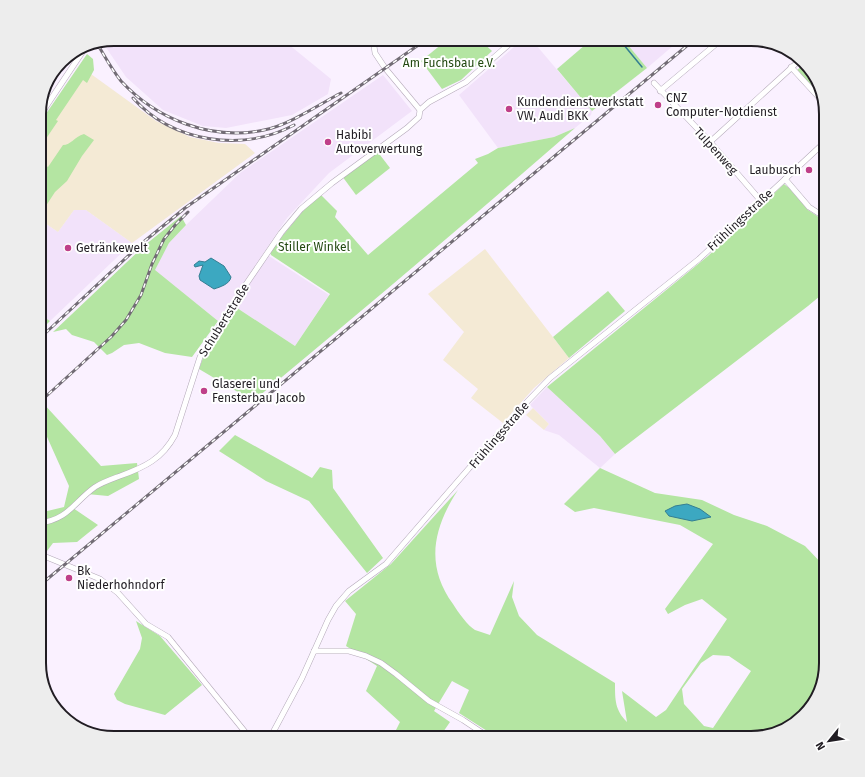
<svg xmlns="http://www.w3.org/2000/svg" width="865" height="777" font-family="'Fira Sans',sans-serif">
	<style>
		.built { fill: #f2e2fa }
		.industrial { fill: #f4ead5 }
		.green { fill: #b4e5a2; fill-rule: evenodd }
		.water { fill: #3ca8c1; stroke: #347e92 }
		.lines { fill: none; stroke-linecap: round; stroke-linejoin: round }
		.stream { stroke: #347e92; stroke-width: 1.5 }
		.minor-casing { stroke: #b4a9b9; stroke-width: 6 }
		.minor { stroke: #fff; stroke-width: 5 }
		.rail-casing { stroke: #726c75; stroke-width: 3 }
		.rail { stroke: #fff; stroke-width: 1.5; stroke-dasharray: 4.5; stroke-linecap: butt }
		.poi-dot { fill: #bf3f89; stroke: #fff; stroke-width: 1.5 }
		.labels { text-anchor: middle; stroke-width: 4; stroke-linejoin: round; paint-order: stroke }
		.park-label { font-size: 12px; fill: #224810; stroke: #fff }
		.poi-label { font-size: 12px; fill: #211d23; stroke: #fff; text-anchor: start }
		.street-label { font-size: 12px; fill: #211d23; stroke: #fff }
		.rim { fill: none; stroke: #211d23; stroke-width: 2 }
	</style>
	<rect width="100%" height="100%" fill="#faf1ff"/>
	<!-- built -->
	<g class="built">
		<path d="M 115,39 L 282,39 L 331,79 L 328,94 L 292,115 L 226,128 L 203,126 L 163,110 L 126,77 L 103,43 Z"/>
		<path d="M 523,39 L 531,39 L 592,111 L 591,115 L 575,128 L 554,137 L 498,148 L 459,95 Z"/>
		<path d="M 623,39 L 681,39 L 647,68 Z"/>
		<path d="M 77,53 L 63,72 L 56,69 L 65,58 Z"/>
		<path d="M 383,75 L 412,111 L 329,173 L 287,218 L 218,321 L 154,270 L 169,243 L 186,225 L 240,173 Z"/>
		<path d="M 74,210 L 86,210 L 132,243 L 50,321 L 39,314 L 39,219 L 58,232 Z"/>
		<path d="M 269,256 L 329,295 L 295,346 L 234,306 Z"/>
		<path d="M 547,387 L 600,436 L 615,454 L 600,468 L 559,435 L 544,430 L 549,424 L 530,405 Z"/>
	</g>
	<!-- industrial -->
	<g class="industrial">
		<path d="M 84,69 L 156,121 L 190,137 L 219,143 L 245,144 L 255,153 L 132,243 L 86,210 L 74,210 L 58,232 L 39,219 L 39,135 Z"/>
		<path d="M 485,249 L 569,358 L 534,388 L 503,423 L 471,398 L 478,389 L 443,360 L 464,332 L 428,294 Z"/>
		<path d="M 533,408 L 549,424 L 544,430 L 526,415 Z"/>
	</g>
	<!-- green -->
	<g class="green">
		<path d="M 448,39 L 479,39 L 492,51 L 461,80 L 442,89 L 421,61 Z"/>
		<path d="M 592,39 L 623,39 L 647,68 L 592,111 L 557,69 Z"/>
		<path d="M 87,54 L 93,59 L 94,70 L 87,83 L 83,80 L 56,120 L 58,121 L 39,149 L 39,124 Z"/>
		<path d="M 805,63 L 820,85 L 823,100 L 796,71 Z"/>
		<path d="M 575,128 C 469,220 362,311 253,401 L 199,369 L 203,358 L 234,306 L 295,346 L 330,294 L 271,255 L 270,251 L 303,211 L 320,194 L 337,211 L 335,217 L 368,255 L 478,163 L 475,159 L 488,154 L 498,148 L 554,137 Z"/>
		<path d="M 84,134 L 94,140 L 82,156 L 67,181 L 55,192 L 40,215 L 39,214 L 39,174 L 42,170 L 41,169 L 44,164 L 48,167 L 63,145 C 71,145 74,137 84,134 Z"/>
		<path d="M 377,151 L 390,168 L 356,195 L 342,176 Z"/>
		<path d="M 784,184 L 789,188 L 808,210 L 826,222 L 826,291 L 808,306 L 615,454 L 600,436 L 547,387 L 708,256 Z"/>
		<path d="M 181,216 L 186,225 L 169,243 L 155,270 L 218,321 L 192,357 L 165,353 L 139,343 L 124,345 L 112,353 L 107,355 L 94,342 L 72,335 L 66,329 L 53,332 L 145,245 Z"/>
		<path d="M 608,291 L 625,311 L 569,358 L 553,337 Z"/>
		<path d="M 39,314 L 50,321 L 39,332 Z"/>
		<path d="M 39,402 L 42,402 L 101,466 L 137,463 L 139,479 L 108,496 L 87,494 L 73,508 L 98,525 L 77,542 L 53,543 L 47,551 L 39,549 L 39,513 L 64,507 L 69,486 L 39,419 Z"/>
		<path d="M 235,435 L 312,478 L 320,467 L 332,470 L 333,488 L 383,558 L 367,573 L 309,501 L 266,481 L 219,451 Z"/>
		<path d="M 600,468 L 655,493 L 702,500 L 734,515 L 767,526 L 805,546 L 826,568 L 826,667 L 804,716 L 780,732 L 751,738 L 498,738 L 459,713 L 469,690 L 452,681 L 434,711 L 450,722 L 439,738 L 392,738 L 400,722 L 366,691 L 377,666 L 346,646 L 356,614 L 345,601 L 391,564 L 458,490 C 433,528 425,566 453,604 C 458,612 468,626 475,630 C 480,632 485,633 490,635 L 514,581 L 512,597 L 519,616 L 537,635 L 615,683 C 615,700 615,710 627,722 L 622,691 L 656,717 L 666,710 L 727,619 L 702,599 L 685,605 L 668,614 L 665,609 L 713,544 L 680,525 L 594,508 L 575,512 L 564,504 ZM 713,655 L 729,656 L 751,671 L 713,728 L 704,726 L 684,704 L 682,689 L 701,663 Z"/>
		<path d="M 136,621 L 160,636 L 202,685 L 165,715 L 125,704 L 117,700 L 114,694 L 140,649 L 142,638 Z"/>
	</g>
	<!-- water -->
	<g class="water">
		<path d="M 211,258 L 224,266 L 231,277 C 230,284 220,287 214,289 L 200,280 L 199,276 L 203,265 L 195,267 L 194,265 L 199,261 L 205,262 Z"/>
		<path d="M 687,504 L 700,509 L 711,517 L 692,521 L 669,516 L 665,511 L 675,506 Z"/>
	</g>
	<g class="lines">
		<!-- stream -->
		<path class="stream" d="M 619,39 L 642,67"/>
		<defs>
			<g id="minor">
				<path d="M 373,39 L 375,53 L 385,68 L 420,110 L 429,102 L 466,82 L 515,39"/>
				<path d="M 791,67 L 824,103"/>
				<path d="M 654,83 L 710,142 L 761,201"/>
				<path d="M 660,91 L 722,39"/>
				<path d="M 39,117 L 83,51"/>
				<path d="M 710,142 L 801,59"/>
				<path d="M 785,179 L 809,207 L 826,218"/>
				<path d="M 826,300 L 824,298 L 826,296"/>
				<path d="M 39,523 C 68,520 74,502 95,487 C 103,482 112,479 120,476 C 145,467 162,459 175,435 L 200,357 L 238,296 L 281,233 L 301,209 L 332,183 L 407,128 L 419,117 L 420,110"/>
				<path d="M 39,554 L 100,579 L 118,593 L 146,624 L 168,637 L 250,738"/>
				<path d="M 314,651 L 349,651 L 366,656 L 381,663 L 396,674 L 429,701 L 463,720 L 490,738"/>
				<path d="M 270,738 L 302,678 L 328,620 L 336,606 L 349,591 L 386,564 L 523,406 L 550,378 L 699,259 L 826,141"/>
			</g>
		</defs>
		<!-- minor casing -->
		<use href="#minor" class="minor-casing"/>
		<!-- minor -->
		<use href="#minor" class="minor"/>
		<defs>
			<g id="rail">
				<path d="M 98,45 C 105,57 112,70 121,81 C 157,120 212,141 264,130 C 289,125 318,105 341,93"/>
				<path d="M 133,98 C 172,142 242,153 294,125"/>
				<path d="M 39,339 L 141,244 L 185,208 L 427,39"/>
				<path d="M 42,400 L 111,337 L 126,320 L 141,295 L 152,264 L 164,239 L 176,224 L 188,212"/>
				<path d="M 39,586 L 695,39"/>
			</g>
		</defs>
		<!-- rail casing -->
		<use href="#rail" class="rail-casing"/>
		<!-- rail -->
		<use href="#rail" class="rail"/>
	</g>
	<!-- markers -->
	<g class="poi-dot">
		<circle cx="658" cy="105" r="4"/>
		<circle cx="509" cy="109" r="4"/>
		<circle cx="328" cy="142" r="4"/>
		<circle cx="809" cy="170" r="4"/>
		<circle cx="68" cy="248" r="4"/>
		<circle cx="204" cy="391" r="4"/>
		<circle cx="69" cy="578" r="4"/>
	</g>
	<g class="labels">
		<!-- park labels -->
		<g class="park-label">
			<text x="449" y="67">Am Fuchsbau e.V.</text>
			<text x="314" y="251">Stiller Winkel</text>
		</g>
		<!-- poi labels -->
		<g class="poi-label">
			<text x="666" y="102">CNZ<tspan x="666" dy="14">Computer-Notdienst</tspan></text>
			<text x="517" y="106">Kundendienstwerkstatt<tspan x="517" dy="14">VW, Audi BKK</tspan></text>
			<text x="336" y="139">Habibi<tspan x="336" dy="14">Autoverwertung</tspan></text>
			<text x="801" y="174" text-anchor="end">Laubusch</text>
			<text x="76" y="252">Getränkewelt</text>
			<text x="212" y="388">Glaserei und<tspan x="212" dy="14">Fensterbau Jacob</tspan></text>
			<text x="77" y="575">Bk<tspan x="77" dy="14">Niederhohndorf</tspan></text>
		</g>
		<!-- street labels -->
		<g class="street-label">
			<text transform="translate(716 151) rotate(48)" y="4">Tulpenweg</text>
			<text transform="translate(740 220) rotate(-43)" y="4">Frühlingsstraße</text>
			<text transform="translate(224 320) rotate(-58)" y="4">Schubertstraße</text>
			<text transform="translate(499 435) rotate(-49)" y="4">Frühlingsstraße</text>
		</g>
	</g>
	<!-- crop -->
	<path d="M0 0H865V777H0ZM114 46H751A68 68 0 0 1 819 114V663A68 68 0 0 1 751 731H114A68 68 0 0 1 46 663V114A68 68 0 0 1 114 46Z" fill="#ededed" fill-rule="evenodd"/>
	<path class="rim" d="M114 46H751A68 68 0 0 1 819 114V663A68 68 0 0 1 751 731H114A68 68 0 0 1 46 663V114A68 68 0 0 1 114 46Z"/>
	<!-- north arrow -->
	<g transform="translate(829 741) rotate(240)" stroke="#ffffff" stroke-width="3" paint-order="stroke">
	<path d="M0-3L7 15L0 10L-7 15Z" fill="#211d23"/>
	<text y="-6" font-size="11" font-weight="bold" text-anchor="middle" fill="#211d23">N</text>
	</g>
</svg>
